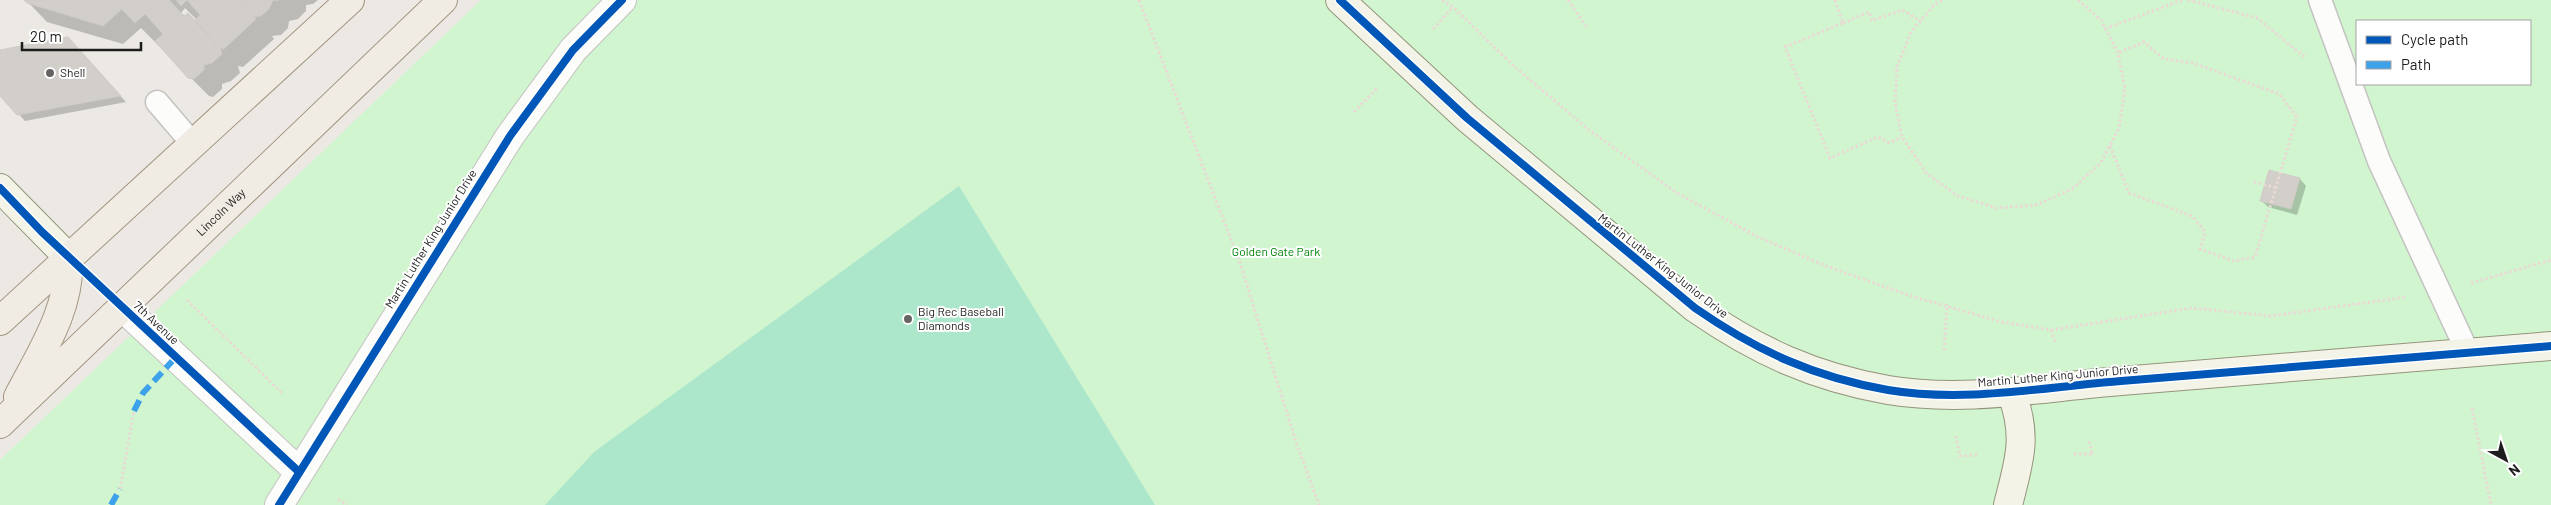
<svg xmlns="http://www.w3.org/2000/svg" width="2551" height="505" font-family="Barlow,sans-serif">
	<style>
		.park { fill: #d0f5cf; fill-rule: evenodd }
		.pitch { fill: #ace7cc }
		.shadow { fill: #0003; fill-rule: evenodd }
		.building { fill: #d2cfcb; stroke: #cfcac5 }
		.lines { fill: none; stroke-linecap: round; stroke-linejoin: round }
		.lane-casing { stroke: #c4c3c1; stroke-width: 25 }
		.street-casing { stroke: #c4c3c1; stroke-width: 30 }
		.secondary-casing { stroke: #95957c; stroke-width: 30 }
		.primary-casing { stroke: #a29681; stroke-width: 30 }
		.path { stroke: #ebd9d6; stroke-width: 3; stroke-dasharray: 2.5 2.5; stroke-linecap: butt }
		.lane { stroke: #fcfcfb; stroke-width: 22 }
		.street { stroke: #fcfcfb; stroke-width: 28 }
		.secondary { stroke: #f3f3e8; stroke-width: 28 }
		.primary { stroke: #f0ebe3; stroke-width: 28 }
		.quiet { stroke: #3da2ea; stroke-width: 6; stroke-dasharray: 12 6; stroke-linecap: butt }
		.cycleway-casing { stroke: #fff; stroke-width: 11 }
		.cycleway { stroke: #0057b8; stroke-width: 8 }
		.poi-dot { fill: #656463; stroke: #fff; stroke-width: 2 }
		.labels { text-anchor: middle; stroke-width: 4; stroke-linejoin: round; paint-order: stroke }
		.poi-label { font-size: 12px; fill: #1d1d1d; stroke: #fff; text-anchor: start }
		.street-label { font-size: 12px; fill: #1d1d1d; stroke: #fff }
		.park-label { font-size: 12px; fill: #018408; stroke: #fff }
	</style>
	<rect width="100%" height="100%" fill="#ece9e4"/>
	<!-- park -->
	<path class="park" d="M 481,0 L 2551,0 L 2551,505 L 0,505 L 0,460 ZM 2357,21 L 2530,21 L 2530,84 L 2357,84 Z"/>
	<!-- pitch -->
	<path class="pitch" d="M 959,186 L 1155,505 L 545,505 L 594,452 Z"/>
	<!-- shadow -->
	<g class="shadow">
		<path d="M 26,0 L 318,0 L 313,4 L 306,5 L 306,11 L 298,19 L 289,21 L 288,28 L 281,35 L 272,36 L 274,39 L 243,67 L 238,66 L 240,73 L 231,81 L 222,84 L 222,89 L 213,97 L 209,96 L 141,28 L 123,44 L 47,22 ZM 185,8 L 197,20 L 195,22 L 181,13 Z"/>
		<path d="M 72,43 L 126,102 L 25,121 L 0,94 L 0,52 Z"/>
		<path d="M 2300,179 L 2306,186 L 2297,215 L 2268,207 L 2261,200 Z"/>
	</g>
	<!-- building -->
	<g class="building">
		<path d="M 24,0 L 113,0 L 122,9 L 103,26 L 27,3 Z"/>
		<path d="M 113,0 L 169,0 L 184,16 L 188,13 L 220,48 L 222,54 L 212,63 L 204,65 L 204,70 L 194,79 L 188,78 L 155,41 L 163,34 L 145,14 L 135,23 Z"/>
		<path d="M 176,0 L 239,0 L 256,19 L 224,49 L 220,48 L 195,20 L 200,15 L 187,0 L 181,6 Z"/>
		<path d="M 239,0 L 279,0 L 273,0 L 269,9 L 261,16 L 254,17 Z"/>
		<path d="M 68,37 L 121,96 L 17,115 L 0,96 L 0,50 Z"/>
		<path d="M 2269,170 L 2300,178 L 2291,209 L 2260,201 Z"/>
	</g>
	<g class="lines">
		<defs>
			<g id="lane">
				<path d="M 2320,0 L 2379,161 L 2468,353"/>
				<path d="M 157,102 L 193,144"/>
			</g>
			<g id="street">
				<path d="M 122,307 L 298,471"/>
				<path d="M 279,505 L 510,136 L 573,50 L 622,0"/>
			</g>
			<g id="secondary">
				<path d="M 1340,0 L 1467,118 L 1695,308 C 1757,351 1814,377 1888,390 C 1966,403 2043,387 2121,381 C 2264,369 2408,358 2551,346"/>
				<path d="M 0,188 L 68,257"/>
				<path d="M 2008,505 C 2019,461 2028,438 2012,394"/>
			</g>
			<g id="primary">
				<path d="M 0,321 L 350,0"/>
				<path d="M 18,397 C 40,354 72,307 68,257"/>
				<path id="s1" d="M 0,424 L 443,0"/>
			</g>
		</defs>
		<!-- lane casing -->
		<use href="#lane" class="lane-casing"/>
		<!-- street casing -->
		<use href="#street" class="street-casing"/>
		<!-- secondary casing -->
		<use href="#secondary" class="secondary-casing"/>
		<!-- primary casing -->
		<use href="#primary" class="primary-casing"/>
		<!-- path -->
		<g class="path">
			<path d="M 1139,0 L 1240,263 L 1297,445 L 1319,505"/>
			<path d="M 1442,0 L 1453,7 L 1516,68 L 1589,130 L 1677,193 L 1758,237 L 1826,266 L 1911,296 L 2002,322 L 2051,330 L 2191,308 L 2271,316 L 2406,297"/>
			<path d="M 1568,0 L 1588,29"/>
			<path d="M 1835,0 L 1843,23 L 1785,47 L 1830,158 L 1878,137 L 1889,143 L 1902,137"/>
			<path d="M 1942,0 L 1935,4 L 1911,32 L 1897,67 L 1895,103 L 1902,137 L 1927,174 L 1958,196 L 1997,208 L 2036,205 L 2072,189 L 2101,163 L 2119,128 L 2125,89 L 2118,53 L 2101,20 L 2078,0"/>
			<path d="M 2188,0 L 2257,18 L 2306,58"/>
			<path d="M 1843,23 L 1869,12 L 1872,21 L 1902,10 L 1921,21"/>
			<path d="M 1433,29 L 1453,7"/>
			<path d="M 2105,29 L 2182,0"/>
			<path d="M 1354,112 L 1377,88"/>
			<path d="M 2110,146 L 2129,193 L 2192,216 L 2205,232 L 2200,249 L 2234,261 L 2255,257 L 2297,117 L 2279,94 L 2193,63 L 2164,59 L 2144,42 L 2118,53"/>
			<path d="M 2254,182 L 2277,188"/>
			<path d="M 2471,283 L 2551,260"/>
			<path d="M 187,300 L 283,394"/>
			<path d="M 2051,330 L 2056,344"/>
			<path d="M 1944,350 L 1947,304"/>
			<path d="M 2472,408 L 2491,505"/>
			<path d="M 1956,436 L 1960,456 L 1979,455"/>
			<path d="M 2074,454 L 2093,454 L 2088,439"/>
			<path d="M 120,489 L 134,411"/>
			<path d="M 338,499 L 347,505"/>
		</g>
		<!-- lane -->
		<use href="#lane" class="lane"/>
		<!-- street -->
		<use href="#street" class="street"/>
		<!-- secondary -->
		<use href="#secondary" class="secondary"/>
		<!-- primary -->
		<use href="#primary" class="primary"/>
		<!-- quiet -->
		<g class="quiet">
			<path d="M 134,411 L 143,393 L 176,357"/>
			<path d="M 111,505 L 120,489"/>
		</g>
		<defs>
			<g id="cycleway">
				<path d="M 1340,0 L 1467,118 L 1695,308 C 1757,351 1814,377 1888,390 C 1966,403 2043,387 2121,381 C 2264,369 2408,358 2551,346"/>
				<path d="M 0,188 L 42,232 L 298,471"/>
				<path d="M 279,505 L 510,136 L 573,50 L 622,0"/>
			</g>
		</defs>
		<!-- cycleway casing -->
		<use href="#cycleway" class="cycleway-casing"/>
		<!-- cycleway -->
		<use href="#cycleway" class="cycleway"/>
	</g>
	<!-- markers -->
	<g class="poi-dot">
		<circle cx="50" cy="73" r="5"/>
		<circle cx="908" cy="319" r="5"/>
	</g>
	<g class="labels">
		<!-- poi labels -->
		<g class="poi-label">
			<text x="60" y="77">Shell</text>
			<text x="918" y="316">Big Rec Baseball<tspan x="918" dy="14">Diamonds</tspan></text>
		</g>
		<!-- street labels -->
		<g class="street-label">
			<text dy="4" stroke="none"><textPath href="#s1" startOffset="306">Lincoln Way</textPath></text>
			<text transform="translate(431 239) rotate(-58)" y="4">Martin Luther King Junior Drive</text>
			<text transform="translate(1663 266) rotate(38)" y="4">Martin Luther King Junior Drive</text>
			<text transform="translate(156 323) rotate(43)" y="4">7th Avenue</text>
			<text transform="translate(2058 376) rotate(-5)" y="4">Martin Luther King Junior Drive</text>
		</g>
		<!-- park labels -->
		<g class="park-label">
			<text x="1276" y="256">Golden Gate Park</text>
		</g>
	</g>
	<!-- legend -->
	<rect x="2356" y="20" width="175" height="65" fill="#ffffff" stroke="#a5a5a5"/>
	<rect x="2366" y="36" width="25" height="8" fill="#0057b8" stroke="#a5a5a5"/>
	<text x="2401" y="45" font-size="15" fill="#1d1d1d">Cycle path</text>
	<rect x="2366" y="61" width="25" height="8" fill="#3da2ea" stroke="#a5a5a5"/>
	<text x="2401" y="70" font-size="15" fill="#1d1d1d">Path</text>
	<!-- north arrow -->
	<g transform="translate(2506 460) rotate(140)" stroke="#ffffff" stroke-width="4" paint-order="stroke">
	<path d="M0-4L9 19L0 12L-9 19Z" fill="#1d1d1d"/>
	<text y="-8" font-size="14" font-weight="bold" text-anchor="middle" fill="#1d1d1d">N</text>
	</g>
	<!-- scale -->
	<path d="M22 42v8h119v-8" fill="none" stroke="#1d1d1d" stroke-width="2.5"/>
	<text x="30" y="42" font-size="15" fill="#1d1d1d" stroke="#ffffff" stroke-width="4" paint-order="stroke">20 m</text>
</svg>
